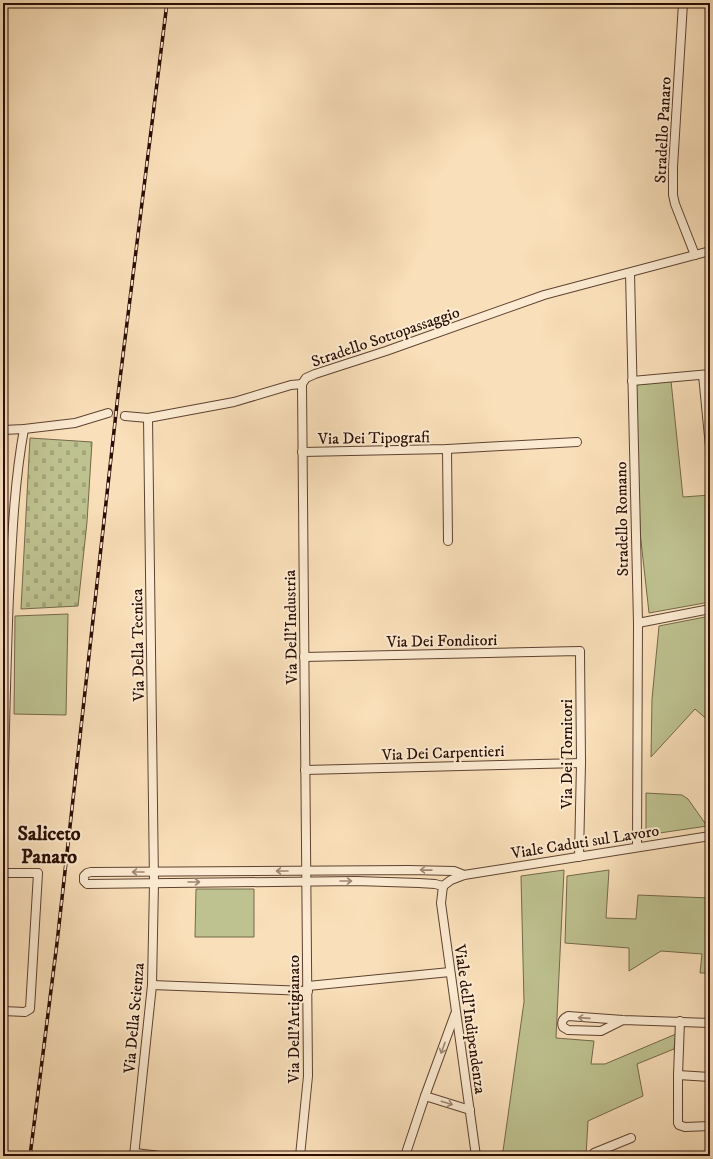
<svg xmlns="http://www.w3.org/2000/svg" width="713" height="1159" font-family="'IM FELL DW Pica',serif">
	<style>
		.cemetery { fill: url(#cemetery-stones); stroke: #74684a }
		.park { fill: #bec290; stroke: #74684a }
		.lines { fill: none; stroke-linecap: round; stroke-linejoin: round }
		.minor-tunnel { stroke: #dbc09f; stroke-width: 8; stroke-dasharray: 8 4; stroke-linecap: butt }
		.minor-casing { stroke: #5e4231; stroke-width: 10 }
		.minor { stroke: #fcebd2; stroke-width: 8 }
		.rail-casing { stroke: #2a0d03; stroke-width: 3.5 }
		.rail { stroke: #fcebd2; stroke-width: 2; stroke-dasharray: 6; stroke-linecap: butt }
		.oneway { stroke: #9e8775 }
		.labels { text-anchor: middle; stroke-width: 4; stroke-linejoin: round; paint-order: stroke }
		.street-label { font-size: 16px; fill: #2a0d03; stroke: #fcebd2 }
		.district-label { font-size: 20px; font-weight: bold; fill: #2a0d03; stroke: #fcebd2 }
	</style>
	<defs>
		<pattern id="cemetery-stones" width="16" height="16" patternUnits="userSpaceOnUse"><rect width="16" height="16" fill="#bec290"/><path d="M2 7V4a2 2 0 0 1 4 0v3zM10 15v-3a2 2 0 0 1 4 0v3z" fill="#a3a67b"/></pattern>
	</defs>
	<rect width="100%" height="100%" fill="#fae0ba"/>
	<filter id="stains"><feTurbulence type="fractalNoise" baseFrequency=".005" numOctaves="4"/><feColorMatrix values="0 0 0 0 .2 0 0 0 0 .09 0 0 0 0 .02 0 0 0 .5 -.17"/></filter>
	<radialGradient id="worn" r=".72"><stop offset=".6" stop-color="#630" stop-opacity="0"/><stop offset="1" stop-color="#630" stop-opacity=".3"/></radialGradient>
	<!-- cemetery -->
	<path class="cemetery" d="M 30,438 L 92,442 L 87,522 L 78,606 L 21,609 Z"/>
	<!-- park -->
	<g class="park">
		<path d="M 671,381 L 683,497 L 710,495 L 710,602 L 649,613 L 640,532 L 636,385 Z"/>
		<path d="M 68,614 L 66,715 L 14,714 L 15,616 Z"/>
		<path d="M 710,616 L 710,722 L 695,709 L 651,757 L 652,699 L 659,626 Z"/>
		<path d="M 646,793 L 682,795 L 688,799 L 707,826 L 646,835 Z"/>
		<path d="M 564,870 L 556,1038 L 594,1041 L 591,1064 L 605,1064 L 676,1034 L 674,1049 L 637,1064 L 643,1096 L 588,1121 L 586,1156 L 484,1156 L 483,1154 L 503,1151 L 524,1002 L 521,876 Z"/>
		<path d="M 609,870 L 606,918 L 636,919 L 638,895 L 710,898 L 710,973 L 700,973 L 702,954 L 661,951 L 629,971 L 629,948 L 565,943 L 567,876 Z"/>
		<path d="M 196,889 L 254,889 L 254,937 L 195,937 Z"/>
	</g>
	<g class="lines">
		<!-- minor-tunnel -->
		<path class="minor-tunnel" d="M 108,413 L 125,416"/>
		<defs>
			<g id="minor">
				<path d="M 683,3 L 673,167 L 673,195 L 675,204 L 695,255"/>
				<path d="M 630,273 L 638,623 L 637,847"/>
				<path d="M 703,375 L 710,447"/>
				<path d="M 632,381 L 710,374"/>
				<path d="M 125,416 L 148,418 L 234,402 L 291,385 L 302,384 L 306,378 L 315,374 L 386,351 L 544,295 L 710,251"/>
				<path d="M 3,430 L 24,429 L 75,423 L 108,413"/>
				<path d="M 447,449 L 448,541"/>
				<path d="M 302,452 L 447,449 L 577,442"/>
				<path d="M 638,623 L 710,609"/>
				<path d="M 304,657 L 580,651 L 581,763 L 579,857"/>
				<path d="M 305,770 L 581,763"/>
				<path d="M 3,808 C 5,737 6,666 9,596 C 12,540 14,484 24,429"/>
				<path d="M 3,873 L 38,873 L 30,1009 L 25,1012 L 3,1011"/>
				<path d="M 443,886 L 435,884 L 419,883 L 356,881 L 87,884 L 84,881 L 84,876 L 87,873 L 91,872 L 409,870 L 454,871 L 464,875"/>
				<path d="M 443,886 L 451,880 L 464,875 L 710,836"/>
				<path d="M 443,886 L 441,903 L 476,1156"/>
				<path d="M 152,985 L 308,991"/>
				<path d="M 308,986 L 450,972"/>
				<path d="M 623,1020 L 601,1031 L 568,1030 L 563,1027 C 561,1022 562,1019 568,1016 L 623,1020 L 710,1023"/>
				<path d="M 680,1021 L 678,1075 L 678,1123 L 679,1125 L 685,1127 L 710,1126"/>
				<path d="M 678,1075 L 710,1077"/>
				<path d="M 425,1096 L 470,1110"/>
				<path d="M 135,1153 L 160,1156"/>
				<path d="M 134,1156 L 152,985 L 154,883 L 148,418"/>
				<path d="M 300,1156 L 308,1076 L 302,384"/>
				<path d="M 405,1156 L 425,1096 L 455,1014"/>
				<path d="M 593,1156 L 594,1153 L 631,1138"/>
			</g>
		</defs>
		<!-- minor casing -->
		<use href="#minor" class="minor-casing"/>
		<!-- minor -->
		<use href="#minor" class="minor"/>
		<defs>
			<path id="rail" d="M 30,1156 L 57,943 L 118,395 L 167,3"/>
		</defs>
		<!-- rail casing -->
		<use href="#rail" class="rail-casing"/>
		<!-- rail -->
		<use href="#rail" class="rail"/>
	</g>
	<!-- one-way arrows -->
	<defs><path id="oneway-shaft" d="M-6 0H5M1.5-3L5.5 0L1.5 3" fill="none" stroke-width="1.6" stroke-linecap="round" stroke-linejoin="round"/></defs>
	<g class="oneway">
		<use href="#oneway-shaft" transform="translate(426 870) rotate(-179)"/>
		<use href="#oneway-shaft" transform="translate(282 871) rotate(180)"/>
		<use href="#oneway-shaft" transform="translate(138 872) rotate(180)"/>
		<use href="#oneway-shaft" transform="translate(346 881)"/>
		<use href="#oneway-shaft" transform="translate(194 882)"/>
		<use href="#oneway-shaft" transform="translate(584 1018) rotate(-176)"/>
		<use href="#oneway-shaft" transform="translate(443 1048) rotate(110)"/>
		<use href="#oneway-shaft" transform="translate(447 1103) rotate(17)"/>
	</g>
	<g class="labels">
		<!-- street labels -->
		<g class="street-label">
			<text transform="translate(662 130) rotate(-87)" y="6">Stradello Panaro</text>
			<text transform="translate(385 336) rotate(-19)" y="6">Stradello Sottopassaggio</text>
			<text transform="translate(374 437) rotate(-1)" y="6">Via Dei Tipografi</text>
			<text transform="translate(621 519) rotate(-91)" y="6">Stradello Romano</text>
			<text transform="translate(290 627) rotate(-91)" y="6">Via Dell'Industria</text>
			<text transform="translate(442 640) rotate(-1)" y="6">Via Dei Fonditori</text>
			<text transform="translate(137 645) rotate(-91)" y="6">Via Della Tecnica</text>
			<text transform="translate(443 752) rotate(-2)" y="6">Via Dei Carpentieri</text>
			<text transform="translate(566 754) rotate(-90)" y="6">Via Dei Tornitori</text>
			<text transform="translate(585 841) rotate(-9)" y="6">Viale Caduti sul Lavoro</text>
			<text transform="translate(133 1018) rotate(-85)" y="6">Via Della Scienza</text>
			<text transform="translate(293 1019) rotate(-90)" y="6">Via Dell'Artigianato</text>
			<text transform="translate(471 1019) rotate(82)" y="6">Viale dell'Indipendenza</text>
		</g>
		<!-- district labels -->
		<g class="district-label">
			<text x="49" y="840">Saliceto<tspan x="49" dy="23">Panaro</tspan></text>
		</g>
	</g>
	<!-- margin -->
	<rect width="713" height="1159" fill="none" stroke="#fae0ba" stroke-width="16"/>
	<rect x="4" y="4" width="705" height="1151" fill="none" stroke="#2a0d03" stroke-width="2"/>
	<rect x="8" y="8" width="697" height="1143" fill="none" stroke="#2a0d03"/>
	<rect width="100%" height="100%" filter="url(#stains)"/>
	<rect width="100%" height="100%" fill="url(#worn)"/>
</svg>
